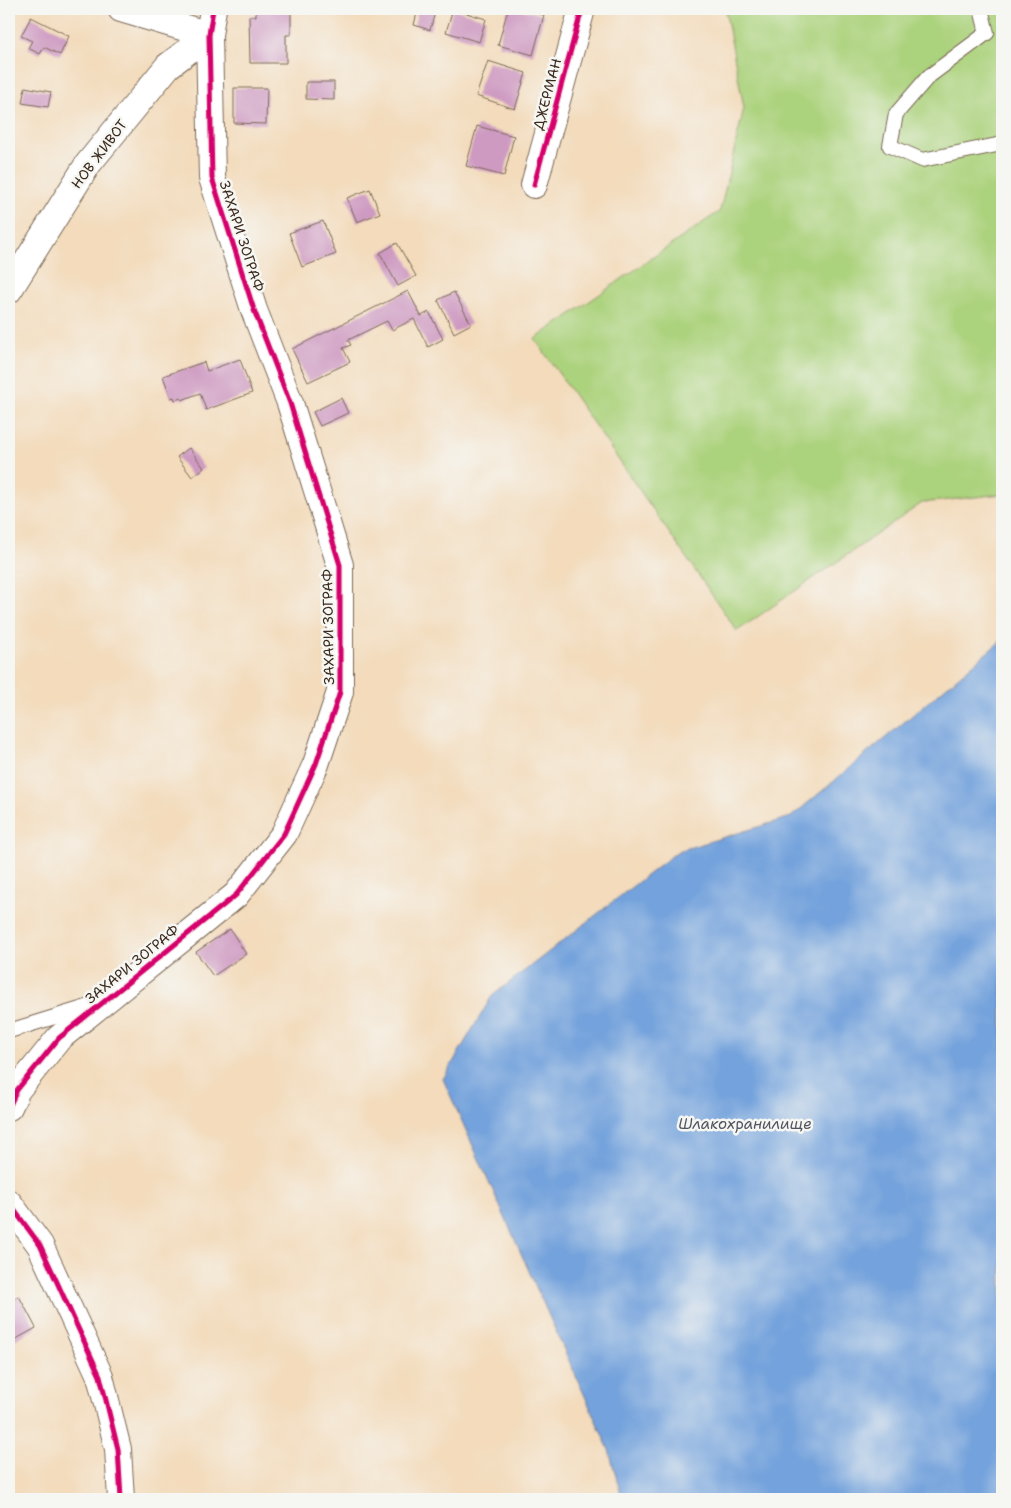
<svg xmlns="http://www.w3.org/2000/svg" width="1011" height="1508" font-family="'Shantell Sans',sans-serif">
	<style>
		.green { fill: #abd27c; stroke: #737e4d }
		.water { fill: #73a2dc; stroke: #57667d }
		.building { fill: #ce9ac1 }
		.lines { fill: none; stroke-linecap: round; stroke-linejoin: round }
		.service-casing { stroke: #7b6855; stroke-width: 16 }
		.minor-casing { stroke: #7b6855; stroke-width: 28 }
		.service { stroke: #fff; stroke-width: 14 }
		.minor { stroke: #fff; stroke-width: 26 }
		.cycleway-casing { stroke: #f6f6f2; stroke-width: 8 }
		.cycleway { stroke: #d6006c; stroke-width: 5 }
		.labels { text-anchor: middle; stroke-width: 5; stroke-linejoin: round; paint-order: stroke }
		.street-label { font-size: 14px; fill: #3b2a1e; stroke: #f6f6f2 }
		.water-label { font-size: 15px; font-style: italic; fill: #4f5460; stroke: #f6f6f2 }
	</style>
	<rect width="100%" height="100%" fill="#f6f6f2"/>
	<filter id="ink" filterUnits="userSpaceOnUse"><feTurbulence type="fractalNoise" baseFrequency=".02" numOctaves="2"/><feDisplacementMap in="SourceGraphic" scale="10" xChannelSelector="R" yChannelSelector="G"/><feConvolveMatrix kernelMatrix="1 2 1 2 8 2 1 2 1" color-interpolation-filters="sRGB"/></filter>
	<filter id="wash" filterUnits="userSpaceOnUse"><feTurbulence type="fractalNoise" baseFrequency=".0096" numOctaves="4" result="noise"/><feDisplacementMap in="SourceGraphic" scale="20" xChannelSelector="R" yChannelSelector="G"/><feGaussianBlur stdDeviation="1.12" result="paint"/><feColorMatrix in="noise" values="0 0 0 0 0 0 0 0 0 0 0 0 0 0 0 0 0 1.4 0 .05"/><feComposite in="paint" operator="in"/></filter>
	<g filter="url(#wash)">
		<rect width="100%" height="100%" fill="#f3dbbc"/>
		<!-- green -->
		<path class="green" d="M 725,9 L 1002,9 L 1002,494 L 922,503 L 737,631 L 535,339 L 720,211 L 744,108 Z"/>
		<!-- water -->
		<path class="water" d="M 1002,640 L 1002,1499 L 622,1499 L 609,1450 L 443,1079 L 492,996 L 678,851 L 791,817 Z"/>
		<g id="blocks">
			<!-- building -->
			<g class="building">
				<path d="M 256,9 L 291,9 L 291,35 L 286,35 L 286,63 L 250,63 L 249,16 L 256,16 Z"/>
				<path d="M 418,9 L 436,9 L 430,30 L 414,25 Z"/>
				<path d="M 453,9 L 486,19 L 479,42 L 446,32 Z"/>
				<path d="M 508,9 L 519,9 L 544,15 L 533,55 L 498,45 Z"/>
				<path d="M 31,17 L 69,36 L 60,55 L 44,47 L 40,54 L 28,48 L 32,41 L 21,36 Z"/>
				<path d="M 488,61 L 526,73 L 515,109 L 476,96 Z"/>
				<path d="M 306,82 L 334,82 L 334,100 L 306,99 Z"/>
				<path d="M 25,87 L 51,92 L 48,107 L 22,103 Z"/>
				<path d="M 234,88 L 267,88 L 266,124 L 234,123 Z"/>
				<path d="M 477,126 L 514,136 L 504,176 L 466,166 Z"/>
				<path d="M 370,189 L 380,213 L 357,222 L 347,198 Z"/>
				<path d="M 323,221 L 336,254 L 302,267 L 289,233 Z"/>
				<path d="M 397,243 L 416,276 L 398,286 L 380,253 Z"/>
				<path d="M 408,291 L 421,316 L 429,312 L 443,339 L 428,347 L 414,319 L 392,330 L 387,321 L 348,340 L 351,345 L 343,348 L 350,362 L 308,382 L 292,349 Z"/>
				<path d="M 454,292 L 471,324 L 454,333 L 438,300 Z"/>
				<path d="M 240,359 L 252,393 L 206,410 L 200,393 L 182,400 L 181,398 L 175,400 L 174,397 L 171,398 L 163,376 L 204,362 L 207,371 Z"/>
				<path d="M 341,398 L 348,413 L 320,426 L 313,412 Z"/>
				<path d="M 189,448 L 204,468 L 192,477 L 177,457 Z"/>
				<path d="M 230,929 L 246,954 L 213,976 L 196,952 Z"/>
				<path d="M 19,1296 L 36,1328 L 9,1343 L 9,1301 Z"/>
			</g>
		</g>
	</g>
	<g filter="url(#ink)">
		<use href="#blocks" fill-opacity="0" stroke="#7b6855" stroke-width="1"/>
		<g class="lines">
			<defs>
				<g id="service">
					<path d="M 981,9 L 987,33 L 928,77 L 896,114 L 890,146 L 922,160 L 1002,144"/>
					<path d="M 9,1031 L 87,1007"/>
				</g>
				<g id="minor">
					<path d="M 121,9 L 209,35"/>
					<path d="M 534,185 L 582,9"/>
					<path d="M 9,290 L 88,164 L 168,66 L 209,35"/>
					<path d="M 9,1107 L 17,1090 L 59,1038 L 236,895 L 284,834 L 316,764 L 340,692 L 340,565 L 290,403 L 254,310 L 212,178 L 209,35 L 213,9"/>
					<path d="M 9,1203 L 40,1245 L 100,1376 L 118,1449 L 121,1499"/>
				</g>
			</defs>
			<!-- service casing -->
			<use href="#service" class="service-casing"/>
			<!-- minor casing -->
			<use href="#minor" class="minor-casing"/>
			<!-- service -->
			<use href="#service" class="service"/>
			<!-- minor -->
			<use href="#minor" class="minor"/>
			<defs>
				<g id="cycleway">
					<path d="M 534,185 L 582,9"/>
					<path d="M 9,1107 L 17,1090 L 59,1038 L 236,895 L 284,834 L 316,764 L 340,692 L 340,565 L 290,403 L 254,310 L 212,178 L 209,35 L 213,9"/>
					<path d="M 9,1203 L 40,1245 L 100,1376 L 118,1449 L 121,1499"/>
				</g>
			</defs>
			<!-- cycleway casing -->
			<use href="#cycleway" class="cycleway-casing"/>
			<!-- cycleway -->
			<use href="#cycleway" class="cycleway"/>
		</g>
	</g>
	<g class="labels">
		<!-- street labels -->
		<g class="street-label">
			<text transform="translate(547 94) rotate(-75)" y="5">ДЖЕРМАН</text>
			<text transform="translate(99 154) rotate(-53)" y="5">НОВ ЖИВОТ</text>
			<text transform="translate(242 236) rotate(72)" y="5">ЗАХАРИ ЗОГРАФ</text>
			<text transform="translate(328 627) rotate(-91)" y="5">ЗАХАРИ ЗОГРАФ</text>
			<text transform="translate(132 964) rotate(-39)" y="5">ЗАХАРИ ЗОГРАФ</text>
		</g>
		<!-- water labels -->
		<g class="water-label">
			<text x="745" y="1129">Шлакохранилище</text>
		</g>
	</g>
	<!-- margin -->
	<rect width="1011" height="1508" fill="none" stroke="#f6f6f2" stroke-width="30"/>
</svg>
